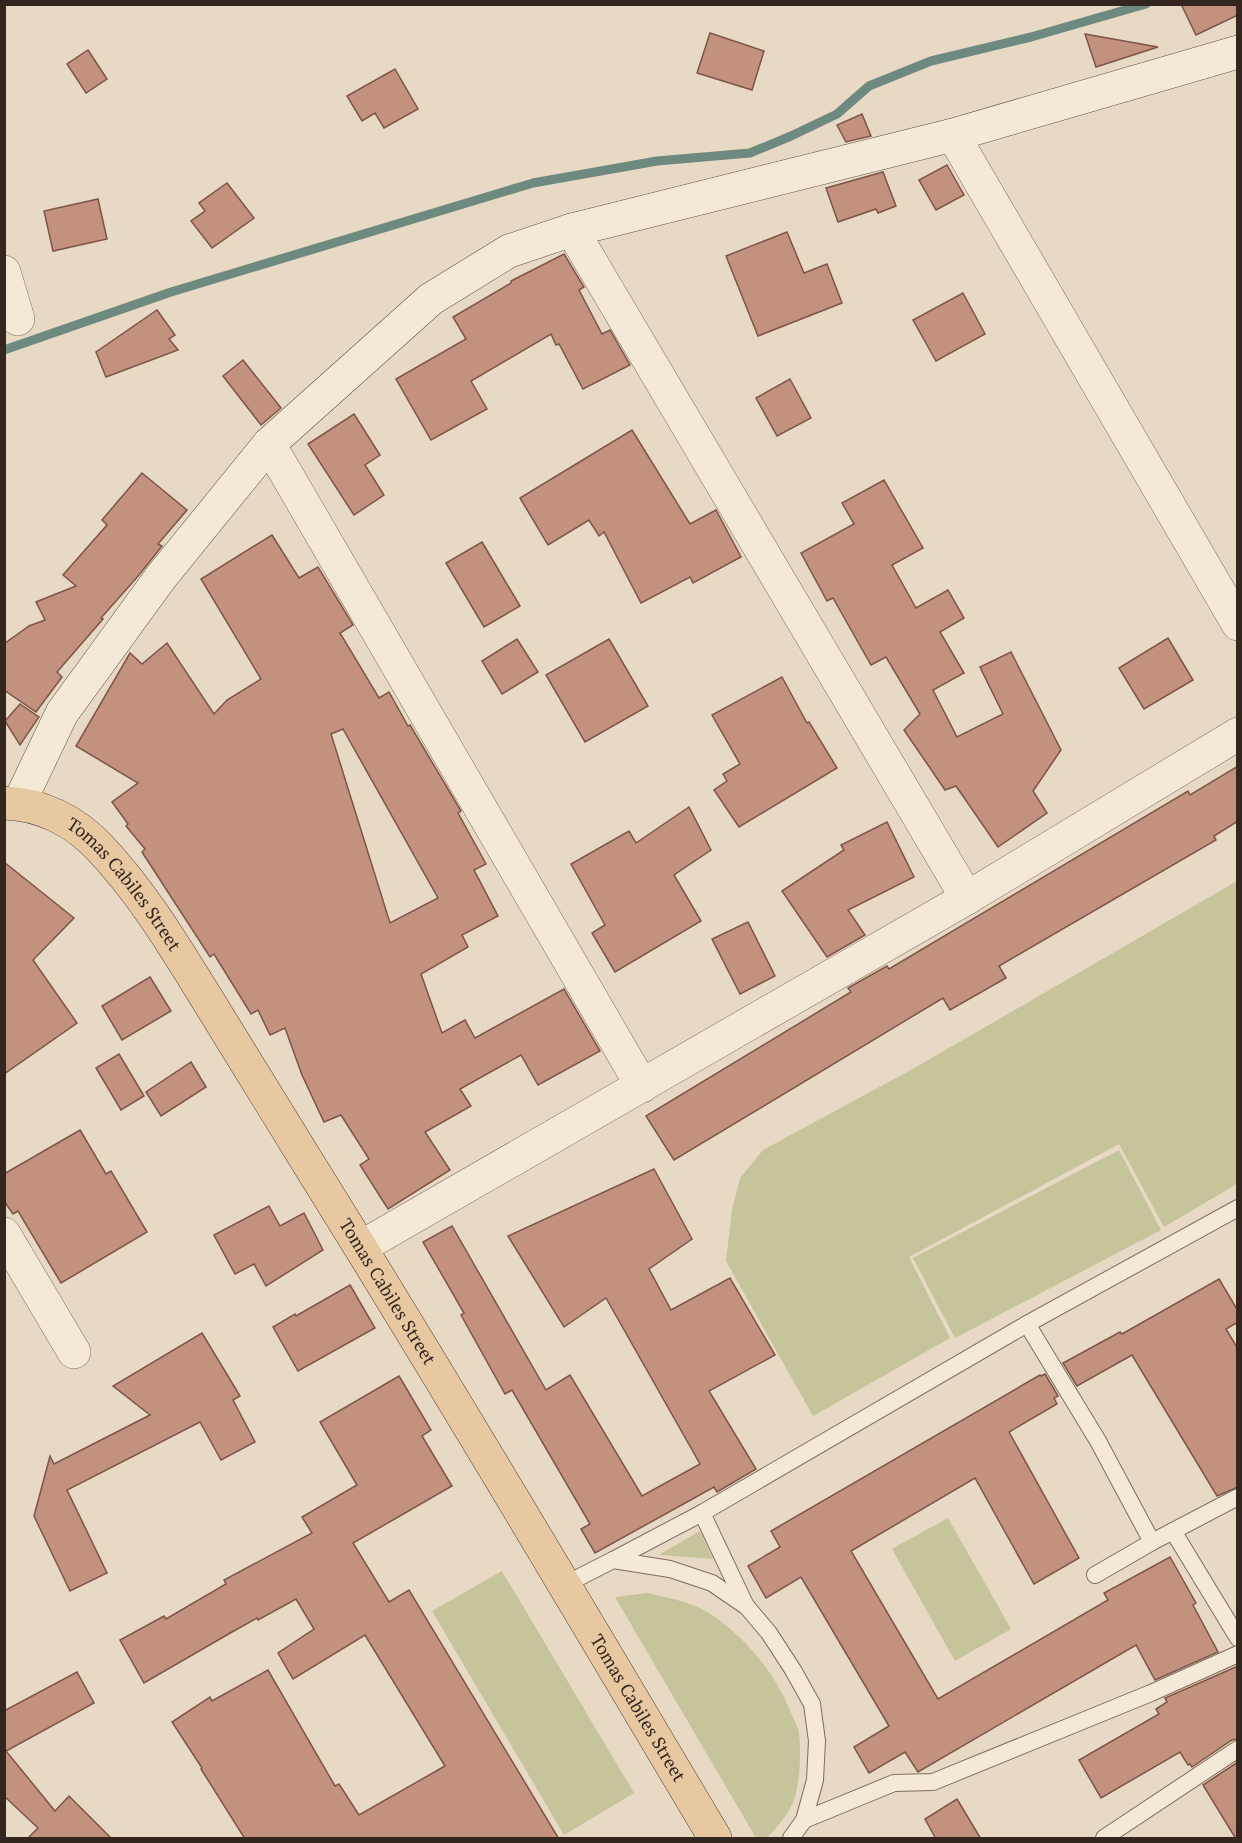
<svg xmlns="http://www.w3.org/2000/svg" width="1242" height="1843" font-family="'PT Serif',serif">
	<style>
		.green { fill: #c5c49a }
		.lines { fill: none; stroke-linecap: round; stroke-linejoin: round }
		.stream { stroke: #6e897f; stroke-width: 9 }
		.building { fill: #c2927f; stroke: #7d5446; stroke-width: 1.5; fill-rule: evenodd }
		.lane-casing { stroke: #816b5d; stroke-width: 18 }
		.street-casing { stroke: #816b5d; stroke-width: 34 }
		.secondary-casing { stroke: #634d40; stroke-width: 34 }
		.primary-casing { stroke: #4f3b31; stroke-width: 34 }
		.lane { stroke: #f4e8d7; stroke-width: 16 }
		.street { stroke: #f4e8d7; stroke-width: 33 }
		.secondary { stroke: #f4e8d7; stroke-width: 33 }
		.primary { stroke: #e7c8a1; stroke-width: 33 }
		.labels { text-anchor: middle; stroke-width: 4.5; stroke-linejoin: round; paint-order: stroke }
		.street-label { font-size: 18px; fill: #33261f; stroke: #f1e4d4 }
	</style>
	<rect width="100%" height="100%" fill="#e8d9c5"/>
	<!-- green -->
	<g class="green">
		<path d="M 1237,881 L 1237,1184 L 1164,1227 L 1119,1144 L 909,1257 L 950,1338 L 813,1416 L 726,1261 L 732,1210 L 740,1178 L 763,1150 L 918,1066 Z"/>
		<path d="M 1119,1150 L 1161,1230 L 955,1338 L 913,1258 Z"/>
		<path d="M 948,1518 L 1011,1629 L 955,1661 L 892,1549 Z"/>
		<path d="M 700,1531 L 713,1559 L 659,1555 Z"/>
		<path d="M 502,1571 L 634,1793 L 564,1835 L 432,1611 Z"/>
		<path d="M 647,1593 C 669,1598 693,1602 712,1615 C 747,1639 775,1673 791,1713 C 793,1718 796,1724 798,1729 C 802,1746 800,1780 795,1797 C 790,1813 777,1827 767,1838 L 756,1838 L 615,1597 Z"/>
	</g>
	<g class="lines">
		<!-- stream -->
		<path class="stream" d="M 4,350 L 171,292 L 533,183 L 657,161 L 750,153 L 791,136 L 837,114 L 869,86 L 931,61 L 1031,37 L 1146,4"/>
	</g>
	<!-- building -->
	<g class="building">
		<path d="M 1181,4 L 1238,4 L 1238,15 L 1196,35 Z"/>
		<path d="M 710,33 L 764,51 L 752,90 L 697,73 Z"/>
		<path d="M 1085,34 L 1158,47 L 1096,67 Z"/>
		<path d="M 88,50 L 107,79 L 86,93 L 67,64 Z"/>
		<path d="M 395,69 L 418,109 L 384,128 L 375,113 L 362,121 L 347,96 Z"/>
		<path d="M 862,114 L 871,136 L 846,142 L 837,125 Z"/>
		<path d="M 947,165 L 964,195 L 936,210 L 919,180 Z"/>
		<path d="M 883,172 L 896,206 L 878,213 L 876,209 L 838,222 L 826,188 Z"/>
		<path d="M 227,183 L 254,218 L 212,248 L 191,221 L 205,211 L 199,203 Z"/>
		<path d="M 98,199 L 107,239 L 53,251 L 44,211 Z"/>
		<path d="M 787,232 L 804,273 L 827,264 L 842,303 L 758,336 L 726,256 Z"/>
		<path d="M 564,254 L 584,287 L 579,290 L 602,334 L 610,330 L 630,365 L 583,389 L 559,344 L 556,345 L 551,334 L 471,381 L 487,409 L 431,440 L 396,379 L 466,339 L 453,317 L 511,283 L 511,281 Z"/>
		<path d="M 963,293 L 985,334 L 936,361 L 913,320 Z"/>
		<path d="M 157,310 L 175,335 L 169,339 L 178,350 L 106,377 L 96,352 Z"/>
		<path d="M 243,360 L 281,408 L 261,425 L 223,376 Z"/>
		<path d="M 790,379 L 811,418 L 777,436 L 756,398 Z"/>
		<path d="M 354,414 L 380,455 L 365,465 L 384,495 L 354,515 L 308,444 Z"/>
		<path d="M 632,430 L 690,524 L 716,510 L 741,557 L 693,583 L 690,577 L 641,603 L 604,532 L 599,536 L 589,520 L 548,545 L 520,498 Z"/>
		<path d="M 142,473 L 187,510 L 158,544 L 162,546 L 139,575 L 101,618 L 103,619 L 57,672 L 62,677 L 36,712 L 4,690 L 4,644 L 29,626 L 45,620 L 36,602 L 76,586 L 63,575 L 107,525 L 102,520 Z"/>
		<path d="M 884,480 L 923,548 L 892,565 L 916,608 L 948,590 L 964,618 L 940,632 L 964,673 L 933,690 L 957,737 L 1003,714 L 980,667 L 1011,652 L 1061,750 L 1033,791 L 1047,813 L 998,847 L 956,786 L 945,790 L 904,730 L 920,714 L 886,657 L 871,665 L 833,598 L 827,601 L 801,553 L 854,524 L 842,503 Z"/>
		<path d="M 272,535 L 299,578 L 318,567 L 353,625 L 340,633 L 379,698 L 389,692 L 408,726 L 410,725 L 461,811 L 458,813 L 486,864 L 474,870 L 498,916 L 462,935 L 468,947 L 421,974 L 442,1033 L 465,1020 L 475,1038 L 564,989 L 600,1051 L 538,1085 L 521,1055 L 460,1089 L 471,1106 L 425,1132 L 450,1170 L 388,1209 L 360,1165 L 369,1159 L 341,1115 L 324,1122 L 302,1075 L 285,1028 L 270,1035 L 258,1010 L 251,1014 L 214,954 L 210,957 L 142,852 L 145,849 L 126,826 L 128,824 L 112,802 L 138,783 L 76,746 L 130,653 L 142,664 L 167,643 L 214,714 L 227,700 L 261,679 L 201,579 ZM 343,729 L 438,898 L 390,923 L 331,734 Z"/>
		<path d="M 482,542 L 520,606 L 484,627 L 446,563 Z"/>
		<path d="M 1168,638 L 1193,680 L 1144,709 L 1119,668 Z"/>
		<path d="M 517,639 L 538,672 L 502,694 L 482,661 Z"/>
		<path d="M 609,639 L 648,706 L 585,742 L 546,675 Z"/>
		<path d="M 782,677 L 807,723 L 809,722 L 837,768 L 739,827 L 714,790 L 727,781 L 723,774 L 740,764 L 712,715 Z"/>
		<path d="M 20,704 L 39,717 L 20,745 L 5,721 Z"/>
		<path d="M 1238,766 L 1238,821 L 1214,836 L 1216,840 L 999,966 L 1006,978 L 950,1010 L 943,998 L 674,1160 L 646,1116 L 851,992 L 848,988 L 887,966 L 889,969 L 1188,791 L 1190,795 Z"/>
		<path d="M 689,807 L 711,850 L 674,875 L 701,921 L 615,972 L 592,933 L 605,925 L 571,864 L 629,831 L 636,843 Z"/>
		<path d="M 887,822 L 914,877 L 848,910 L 865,935 L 827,957 L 782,891 L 844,850 L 841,845 Z"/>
		<path d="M 4,862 L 74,918 L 33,960 L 77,1023 L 4,1074 Z"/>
		<path d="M 748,922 L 775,976 L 740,994 L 712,939 Z"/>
		<path d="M 150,977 L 171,1011 L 122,1040 L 102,1006 Z"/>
		<path d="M 119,1054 L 144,1096 L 121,1110 L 96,1068 Z"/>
		<path d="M 191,1062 L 206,1087 L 161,1116 L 146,1092 Z"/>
		<path d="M 80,1130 L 106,1174 L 111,1171 L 147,1232 L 61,1283 L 18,1211 L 13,1214 L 4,1201 L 4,1174 Z"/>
		<path d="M 654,1169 L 692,1239 L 649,1269 L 671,1310 L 730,1278 L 775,1355 L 709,1391 L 756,1469 L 717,1492 L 714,1487 L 595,1553 L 581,1529 L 590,1524 L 512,1390 L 505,1394 L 461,1315 L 464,1313 L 423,1242 L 452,1226 L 546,1390 L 570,1375 L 642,1496 L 700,1464 L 606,1298 L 564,1327 L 508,1236 Z"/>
		<path d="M 269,1206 L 280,1226 L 304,1213 L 323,1250 L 266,1286 L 254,1264 L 235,1274 L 214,1235 Z"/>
		<path d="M 1219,1279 L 1238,1311 L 1238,1322 L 1226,1329 L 1238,1349 L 1238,1487 L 1217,1496 L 1132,1355 L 1077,1386 L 1063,1363 L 1120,1332 L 1122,1334 Z"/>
		<path d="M 350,1285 L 375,1328 L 298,1371 L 273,1327 L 295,1314 L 296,1316 Z"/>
		<path d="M 202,1333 L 240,1396 L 233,1400 L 255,1442 L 221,1460 L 200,1422 L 67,1490 L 107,1573 L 70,1591 L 34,1516 L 50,1456 L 54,1464 L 150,1415 L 113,1386 Z"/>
		<path d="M 1045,1374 L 1058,1396 L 1054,1398 L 1057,1404 L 1009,1432 L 1079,1558 L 1034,1584 L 975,1478 L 851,1551 L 938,1699 L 1108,1600 L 1104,1593 L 1170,1557 L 1196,1603 L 1193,1605 L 1218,1652 L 1155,1680 L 1136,1645 L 918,1772 L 905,1752 L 869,1773 L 854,1747 L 889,1726 L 801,1577 L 766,1598 L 748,1566 L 780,1547 L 771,1531 L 1040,1375 L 1041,1376 Z"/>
		<path d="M 399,1376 L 431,1430 L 422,1436 L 452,1486 L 353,1543 L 389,1602 L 409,1590 L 559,1839 L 245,1839 L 201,1769 L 202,1768 L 172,1722 L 210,1697 L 212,1701 L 268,1670 L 335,1786 L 339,1784 L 359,1815 L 445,1766 L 365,1635 L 293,1679 L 278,1653 L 314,1629 L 296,1599 L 258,1620 L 257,1618 L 232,1632 L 144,1683 L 120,1640 L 164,1616 L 166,1619 L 226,1584 L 224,1580 L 312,1533 L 302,1517 L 357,1485 L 320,1422 Z"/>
		<path d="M 1238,1666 L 1238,1739 L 1232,1740 L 1192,1767 L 1190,1764 L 1188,1765 L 1180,1752 L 1101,1798 L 1079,1760 L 1159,1714 L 1156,1709 L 1167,1702 L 1165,1698 Z"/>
		<path d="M 77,1672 L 94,1703 L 6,1751 L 55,1811 L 69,1796 L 112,1839 L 27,1839 L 38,1828 L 4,1796 L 4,1711 Z"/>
		<path d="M 1238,1762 L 1238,1839 L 1236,1839 L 1203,1785 Z"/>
		<path d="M 957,1799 L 981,1839 L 936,1839 L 925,1819 Z"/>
	</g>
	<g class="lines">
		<defs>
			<g id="lane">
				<path d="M 1027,1324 L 1098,1441 L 1152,1542"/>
				<path d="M 702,1513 L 746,1606"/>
				<path d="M 1173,1531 L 1238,1638"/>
				<path d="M 613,1560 L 702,1513 L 1027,1324 L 1238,1208"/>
				<path d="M 1095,1575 L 1152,1542 L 1238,1497"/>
				<path d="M 564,1585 L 613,1560 L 670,1569 L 712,1583 L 747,1607 L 769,1633 L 793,1670 L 812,1704 L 817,1741 L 815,1780 L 804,1820 L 791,1838"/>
				<path d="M 804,1820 L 894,1783 L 933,1782 L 1151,1693 L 1238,1654"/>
				<path d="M 1104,1838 L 1238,1749"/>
			</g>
			<g id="street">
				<path d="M 953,135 L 1238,624"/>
				<path d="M 572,230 L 967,898"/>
				<path d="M 4,272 L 18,319"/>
				<path d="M 269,444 L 642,1086"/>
				<path d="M 4,1234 L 74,1352"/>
				<path d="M 361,1247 L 967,898 L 1238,734"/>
			</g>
			<path id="secondary" d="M 19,803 L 62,713 L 161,577 L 269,444 L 431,299 L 509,251 L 572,230 L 953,135 L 1238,52"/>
			<g id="primary">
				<path id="s1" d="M 4,803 C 41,804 75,821 100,848 C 141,891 173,944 204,994 C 238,1049 271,1103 305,1158 C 445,1383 580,1611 715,1838"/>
			</g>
		</defs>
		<!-- lane casing -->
		<use href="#lane" class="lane-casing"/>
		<!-- street casing -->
		<use href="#street" class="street-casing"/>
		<!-- secondary casing -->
		<use href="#secondary" class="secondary-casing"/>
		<!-- primary casing -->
		<use href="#primary" class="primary-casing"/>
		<!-- lane -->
		<use href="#lane" class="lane"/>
		<!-- street -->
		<use href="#street" class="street"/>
		<!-- secondary -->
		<use href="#secondary" class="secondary"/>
		<!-- primary -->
		<use href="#primary" class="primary"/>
	</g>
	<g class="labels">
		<!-- street labels -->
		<g class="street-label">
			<text dy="6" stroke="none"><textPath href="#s1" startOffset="152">Tomas Cabiles Street</textPath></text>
			<text dy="6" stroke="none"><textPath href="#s1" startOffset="638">Tomas Cabiles Street</textPath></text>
			<text dy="6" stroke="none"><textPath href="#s1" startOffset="1124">Tomas Cabiles Street</textPath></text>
		</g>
	</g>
	<!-- border -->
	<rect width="1242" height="1843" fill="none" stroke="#33261f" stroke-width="12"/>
</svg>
